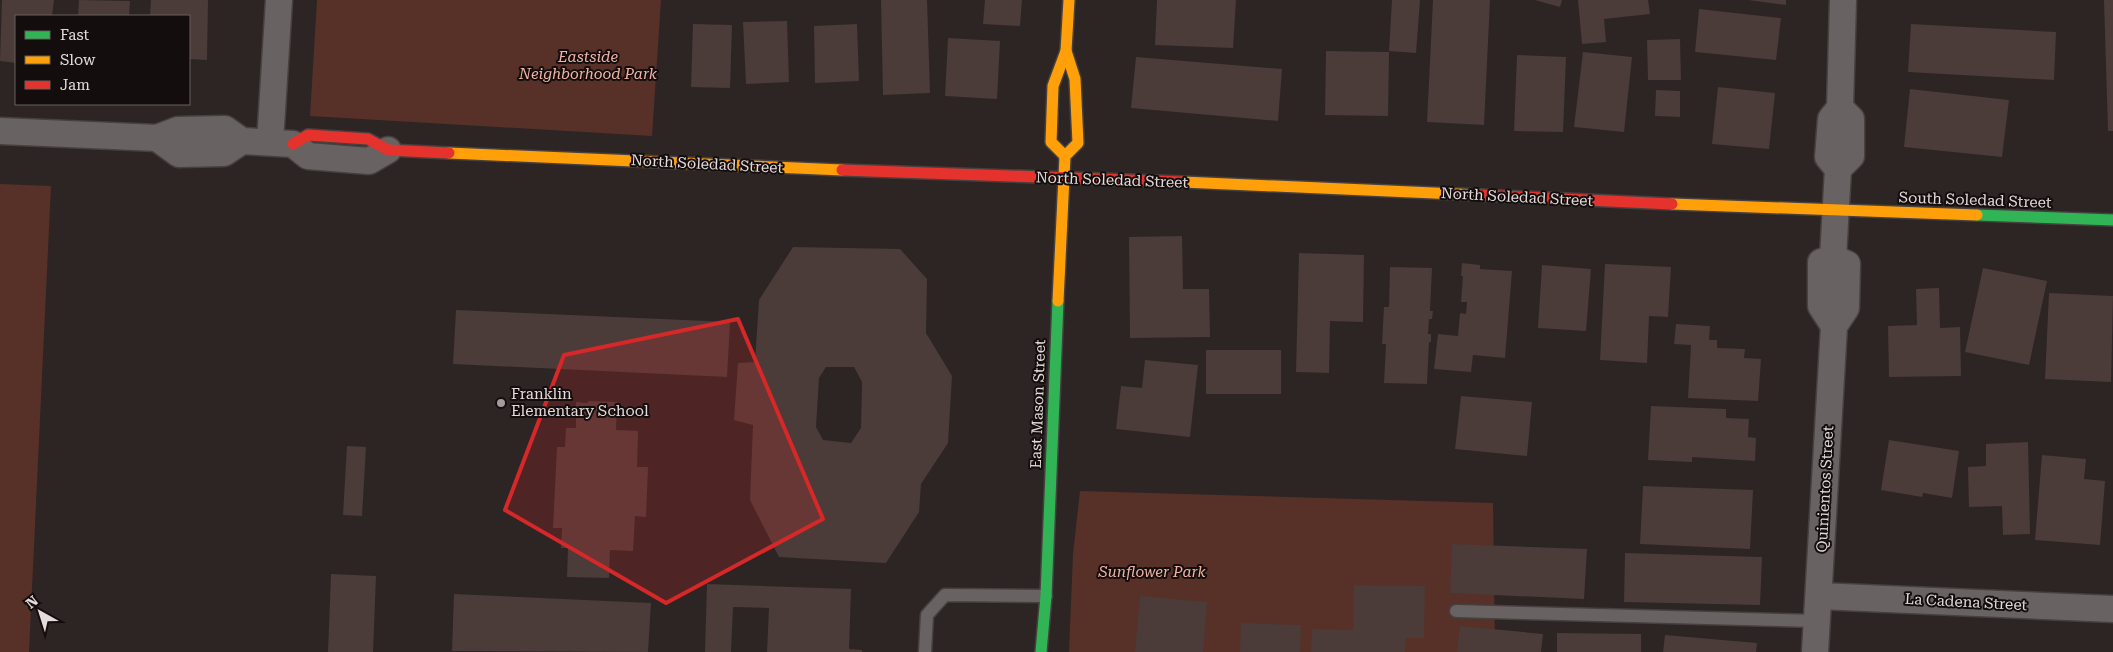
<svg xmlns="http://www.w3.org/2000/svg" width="2113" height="652" font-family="'Roboto Serif',serif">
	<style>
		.green { fill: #573028 }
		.building { fill: #4b3b39; fill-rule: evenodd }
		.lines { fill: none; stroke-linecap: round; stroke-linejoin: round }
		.lane-casing { stroke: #46403f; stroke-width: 15 }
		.street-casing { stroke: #46403f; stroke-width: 29 }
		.fast-casing { stroke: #46403f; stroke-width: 14 }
		.slow-casing { stroke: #46403f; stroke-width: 14 }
		.jam-casing { stroke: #46403f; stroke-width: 14 }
		.lane { stroke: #686362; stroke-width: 12 }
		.street { stroke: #686362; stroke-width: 26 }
		.fast { stroke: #30b455; stroke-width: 11 }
		.slow { stroke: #ff9f0a; stroke-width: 11 }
		.jam { stroke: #e5322d; stroke-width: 11 }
		.marked { fill: #d62828; fill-opacity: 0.2; stroke: #d62828; stroke-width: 4; stroke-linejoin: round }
		.poi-dot { fill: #a49b9a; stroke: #130e0d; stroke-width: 2 }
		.labels { text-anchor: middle; stroke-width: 4; stroke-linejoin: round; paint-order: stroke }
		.park-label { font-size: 15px; font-style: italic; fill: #f3b4a6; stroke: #130e0d }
		.street-label { font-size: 15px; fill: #e4dbda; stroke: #130e0d }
		.poi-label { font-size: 15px; fill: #e4dbda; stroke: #130e0d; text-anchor: start }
	</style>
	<rect width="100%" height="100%" fill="#2c2524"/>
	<!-- green -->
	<g class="green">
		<path d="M 317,0 L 661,0 L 652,136 L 310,116 Z"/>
		<path d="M 0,184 L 51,186 L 29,652 L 0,652 Z"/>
		<path d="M 1080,491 L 1493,503 L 1495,652 L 1069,652 L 1073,554 Z"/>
	</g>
	<!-- building -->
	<g class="building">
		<path d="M 2,0 L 54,0 L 52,16 L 16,16 L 16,63 L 0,61 Z"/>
		<path d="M 79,0 L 130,1 L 129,16 L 78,16 Z"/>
		<path d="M 151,0 L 208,0 L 207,60 L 189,59 L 189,16 L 150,16 Z"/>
		<path d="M 881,0 L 927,0 L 930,93 L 883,95 Z"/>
		<path d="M 985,0 L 1022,0 L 1020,26 L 983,24 Z"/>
		<path d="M 1157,0 L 1236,0 L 1233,48 L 1155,45 Z"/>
		<path d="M 1392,0 L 1420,0 L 1416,53 L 1389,51 Z"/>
		<path d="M 1433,0 L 1490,0 L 1484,125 L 1427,122 Z"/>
		<path d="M 1535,0 L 1562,0 L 1560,7 Z"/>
		<path d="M 1578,0 L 1648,0 L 1650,14 L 1604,19 L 1606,42 L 1582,44 Z"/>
		<path d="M 1748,0 L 1786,0 L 1786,5 Z"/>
		<path d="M 2104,0 L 2113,0 L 2113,131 L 2108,131 Z"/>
		<path d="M 1699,9 L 1781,18 L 1776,60 L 1695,52 Z"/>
		<path d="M 787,21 L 789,82 L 746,84 L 743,22 Z"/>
		<path d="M 693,24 L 732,25 L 730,88 L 691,87 Z"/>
		<path d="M 857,24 L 859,81 L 815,83 L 814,26 Z"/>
		<path d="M 1911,24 L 2056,32 L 2054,80 L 1908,72 Z"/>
		<path d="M 948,38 L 1000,41 L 997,99 L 945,96 Z"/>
		<path d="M 1680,39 L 1681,80 L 1648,80 L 1647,40 Z"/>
		<path d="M 1326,51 L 1389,52 L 1388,116 L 1325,115 Z"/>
		<path d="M 1583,52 L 1632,57 L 1624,132 L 1574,127 Z"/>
		<path d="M 1517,55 L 1566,57 L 1563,132 L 1514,131 Z"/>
		<path d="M 1136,57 L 1282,69 L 1278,121 L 1131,108 Z"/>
		<path d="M 1718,87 L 1775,93 L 1769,149 L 1712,144 Z"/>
		<path d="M 1910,89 L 2009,100 L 2002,157 L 1904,147 Z"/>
		<path d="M 1656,90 L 1680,91 L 1680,117 L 1655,116 Z"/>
		<path d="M 1182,236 L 1183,289 L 1209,289 L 1210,337 L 1130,338 L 1129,237 Z"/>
		<path d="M 793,247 L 900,249 L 927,279 L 926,333 L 952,376 L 948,443 L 921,484 L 919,512 L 886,563 L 779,557 L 750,500 L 753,425 L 734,420 L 738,363 L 755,362 L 759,300 ZM 826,367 L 854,367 L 862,382 L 861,428 L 851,443 L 823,440 L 816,427 L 819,378 Z"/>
		<path d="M 1299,253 L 1364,255 L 1363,322 L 1330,321 L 1329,373 L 1296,372 Z"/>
		<path d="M 1462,263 L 1480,265 L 1480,269 L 1512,271 L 1505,358 L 1473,355 L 1471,372 L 1434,369 L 1438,334 L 1458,336 L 1460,313 L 1466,314 L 1467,302 L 1461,302 L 1463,276 L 1461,276 Z"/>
		<path d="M 1605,264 L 1671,267 L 1668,317 L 1649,316 L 1647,363 L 1600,360 Z"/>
		<path d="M 1542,265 L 1591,269 L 1586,331 L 1538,328 Z"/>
		<path d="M 1390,267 L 1432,268 L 1430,311 L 1433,311 L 1432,319 L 1429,319 L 1428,334 L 1431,334 L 1431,342 L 1429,342 L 1427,384 L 1384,383 L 1386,344 L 1382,344 L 1384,307 L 1389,307 Z"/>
		<path d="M 1983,268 L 2047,281 L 2029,365 L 1965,352 Z"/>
		<path d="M 1939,288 L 1940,328 L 1960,327 L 1961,376 L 1889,377 L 1888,326 L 1917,325 L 1916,289 Z"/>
		<path d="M 2049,293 L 2113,296 L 2111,382 L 2045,379 Z"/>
		<path d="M 456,310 L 730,322 L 727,377 L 453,364 Z"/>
		<path d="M 1676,324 L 1710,326 L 1709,340 L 1717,340 L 1717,348 L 1745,349 L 1744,358 L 1761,359 L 1758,401 L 1688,398 L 1691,345 L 1674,344 Z"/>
		<rect x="1206" y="350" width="75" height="44"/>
		<path d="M 1145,360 L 1198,365 L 1190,437 L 1116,429 L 1121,386 L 1142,388 Z"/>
		<path d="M 1461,396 L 1532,402 L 1527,456 L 1455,449 Z"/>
		<path d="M 588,401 L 617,402 L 616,430 L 638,431 L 637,467 L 648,467 L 646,517 L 635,516 L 633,551 L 610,550 L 609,578 L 567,577 L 568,548 L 561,548 L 562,528 L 553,528 L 557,447 L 565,447 L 566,428 L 576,428 L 576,402 L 588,403 Z"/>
		<path d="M 1651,406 L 1726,409 L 1726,418 L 1749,419 L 1748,437 L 1756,438 L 1755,461 L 1692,457 L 1692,462 L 1648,460 Z"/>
		<path d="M 1889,440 L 1959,451 L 1952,498 L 1923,493 L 1922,497 L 1881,490 Z"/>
		<path d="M 2028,442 L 2030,534 L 2003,535 L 2002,506 L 1969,507 L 1968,467 L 1986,466 L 1986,444 Z"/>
		<path d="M 347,446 L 366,447 L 362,516 L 343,515 Z"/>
		<path d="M 2042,455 L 2086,459 L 2084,479 L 2105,481 L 2100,545 L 2035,540 Z"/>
		<path d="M 1643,486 L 1753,490 L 1750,549 L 1640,544 Z"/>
		<path d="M 1452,544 L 1587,549 L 1584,599 L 1450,593 Z"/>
		<path d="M 1625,553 L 1762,557 L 1760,605 L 1624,602 Z"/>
		<path d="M 331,574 L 376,576 L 373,652 L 328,652 Z"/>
		<path d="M 707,584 L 851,589 L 849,649 L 862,650 L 862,652 L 767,652 L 769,608 L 733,607 L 731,652 L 705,652 Z"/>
		<path d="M 1354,585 L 1425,586 L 1424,638 L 1406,638 L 1405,652 L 1311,652 L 1312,629 L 1353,630 Z"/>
		<path d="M 454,594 L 651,603 L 648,652 L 452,651 Z"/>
		<path d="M 1140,596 L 1207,602 L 1203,652 L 1135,652 Z"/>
		<path d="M 1241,623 L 1301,625 L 1300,652 L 1240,652 Z"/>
		<path d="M 1460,626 L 1543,634 L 1541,652 L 1457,652 Z"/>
		<path d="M 1557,633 L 1641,634 L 1641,652 L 1557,652 Z"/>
		<path d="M 1665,635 L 1757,643 L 1756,652 L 1663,652 Z"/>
	</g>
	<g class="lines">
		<defs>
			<g id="lane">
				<path d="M 1456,611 L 1816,621"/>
				<path d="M 925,652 L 927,615 L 945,595 L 1046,596"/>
			</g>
			<g id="street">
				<path d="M 0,131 L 157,138 L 178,130 L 225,129 L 242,141 L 293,144 L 308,156 L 369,161 L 388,150"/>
				<path d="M 157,138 L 179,154 L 224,153 L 242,141"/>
				<path d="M 270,142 L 279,0"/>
				<path d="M 1838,169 L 1851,156 L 1851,119 L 1840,108"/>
				<path d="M 1833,258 L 1838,169 L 1828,157 L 1831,119 L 1840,108 L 1843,0"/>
				<path d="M 1819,596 L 2113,609"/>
				<path d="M 1815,652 L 1834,326 L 1846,308 L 1847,264 L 1833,258 L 1821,262 L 1821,306 L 1834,326"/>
			</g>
			<g id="fast">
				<path d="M 1977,215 L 2113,220"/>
				<path d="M 1041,652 L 1046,596 L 1058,301"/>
			</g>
			<g id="slow">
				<path d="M 449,153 L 842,170"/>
				<path d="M 1065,156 L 1051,142 L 1053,86 L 1066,51 L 1069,0"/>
				<path d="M 1183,182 L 1479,195"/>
				<path d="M 1672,204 L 1977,215"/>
				<path d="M 1058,301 L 1065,156 L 1078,143 L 1075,79 L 1066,51"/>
			</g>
			<g id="jam">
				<path d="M 293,144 L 308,135 L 368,139 L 388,150 L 449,153"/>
				<path d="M 842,170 L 1183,182"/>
				<path d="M 1479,195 L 1672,204"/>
			</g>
		</defs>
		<!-- lane casing -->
		<use href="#lane" class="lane-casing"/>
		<!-- street casing -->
		<use href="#street" class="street-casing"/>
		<!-- fast casing -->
		<use href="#fast" class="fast-casing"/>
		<!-- slow casing -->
		<use href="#slow" class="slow-casing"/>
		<!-- jam casing -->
		<use href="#jam" class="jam-casing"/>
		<!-- lane -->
		<use href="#lane" class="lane"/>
		<!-- street -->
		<use href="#street" class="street"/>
		<!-- fast -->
		<use href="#fast" class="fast"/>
		<!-- slow -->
		<use href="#slow" class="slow"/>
		<!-- jam -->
		<use href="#jam" class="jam"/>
	</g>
	<!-- marked area -->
	<path class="marked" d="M 738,319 L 823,519 L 666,603 L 505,510 L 564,355 Z"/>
	<!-- markers -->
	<circle class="poi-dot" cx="501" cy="403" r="5"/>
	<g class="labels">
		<!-- park labels -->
		<g class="park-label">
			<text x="588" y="62">Eastside<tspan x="588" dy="17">Neighborhood Park</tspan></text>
			<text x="1152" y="577">Sunflower Park</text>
		</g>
		<!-- street labels -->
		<g class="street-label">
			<text transform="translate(707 164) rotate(3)" y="5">North Soledad Street</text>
			<text transform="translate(1112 180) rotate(2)" y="5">North Soledad Street</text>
			<text transform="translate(1517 197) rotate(3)" y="5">North Soledad Street</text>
			<text transform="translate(1975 200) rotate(2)" y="5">South Soledad Street</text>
			<text transform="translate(1038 404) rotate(-88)" y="5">East Mason Street</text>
			<text transform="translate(1825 489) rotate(-87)" y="5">Quinientos Street</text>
			<text transform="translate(1966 602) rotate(3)" y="5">La Cadena Street</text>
		</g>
		<!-- poi labels -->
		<g class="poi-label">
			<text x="511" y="399">Franklin<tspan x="511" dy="17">Elementary School</tspan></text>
		</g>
	</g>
	<!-- legend -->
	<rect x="15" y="15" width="175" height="90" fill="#130e0d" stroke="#67605f"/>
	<rect x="25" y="31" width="25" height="8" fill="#30b455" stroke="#67605f"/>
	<text x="60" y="40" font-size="15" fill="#e4dbda">Fast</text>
	<rect x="25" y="56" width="25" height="8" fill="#ff9f0a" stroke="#67605f"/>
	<text x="60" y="65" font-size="15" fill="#e4dbda">Slow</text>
	<rect x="25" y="81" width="25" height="8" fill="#e5322d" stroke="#67605f"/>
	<text x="60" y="90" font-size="15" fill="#e4dbda">Jam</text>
	<!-- north arrow -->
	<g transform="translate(40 612) rotate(321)" stroke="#130e0d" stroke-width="4" paint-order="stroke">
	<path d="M0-4L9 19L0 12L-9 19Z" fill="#e4dbda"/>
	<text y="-8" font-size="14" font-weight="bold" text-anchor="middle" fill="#e4dbda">N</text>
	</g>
</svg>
